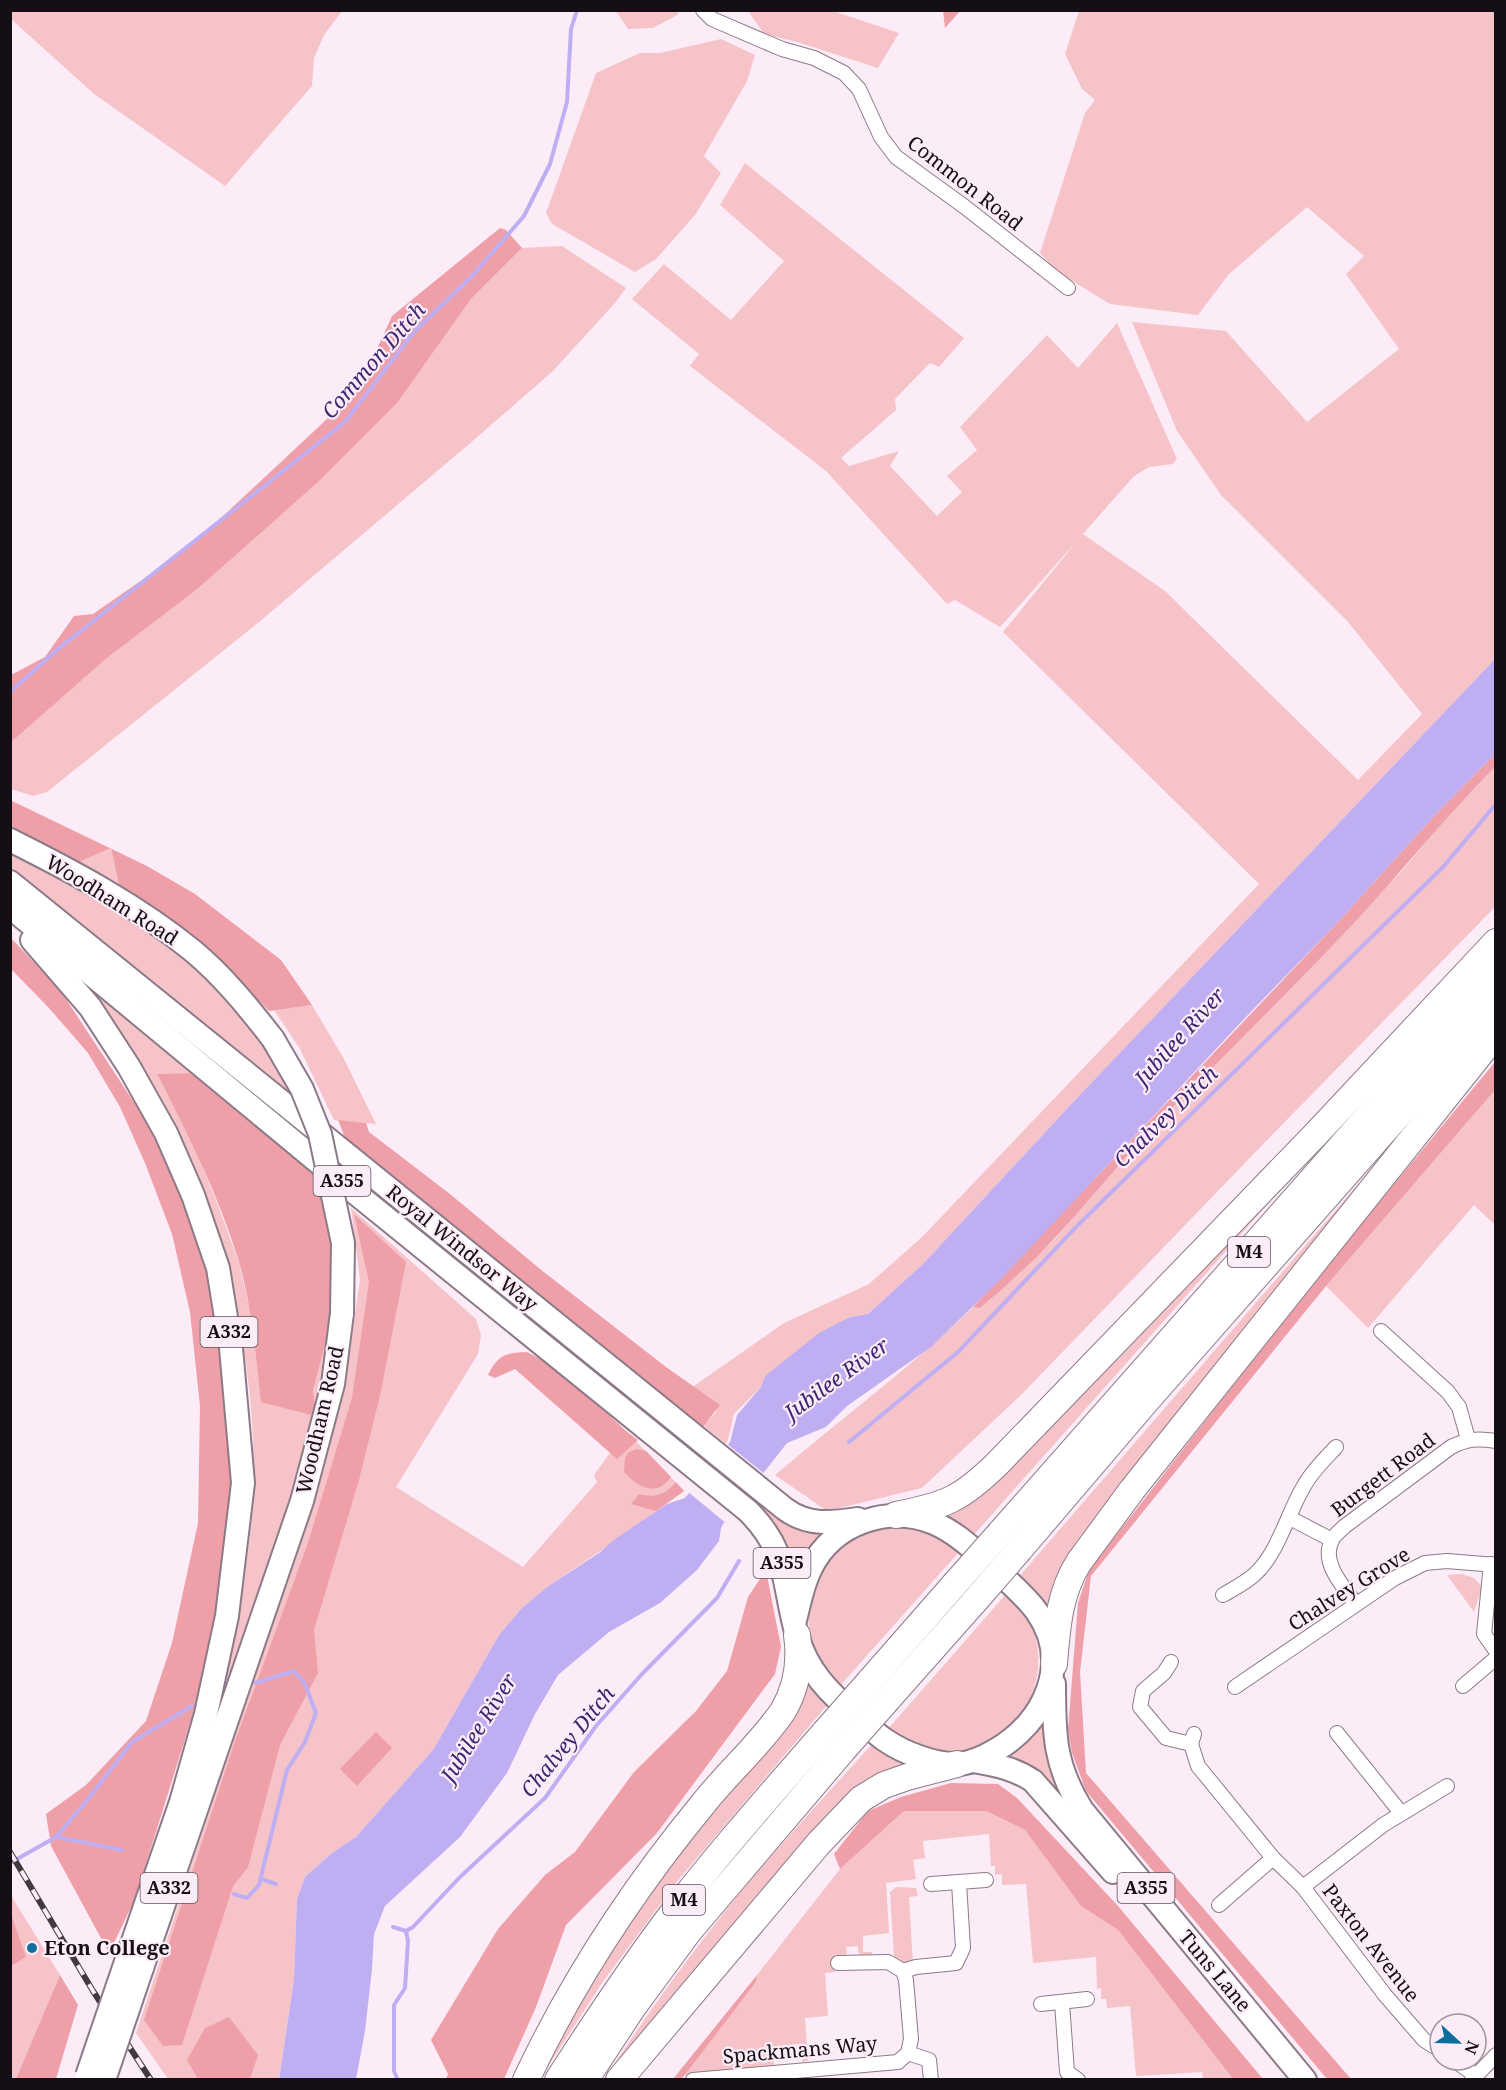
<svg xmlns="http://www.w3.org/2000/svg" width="1506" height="2090" font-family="'Noto Serif',serif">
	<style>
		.green { fill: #f6c4c8 }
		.forest { fill: #ee9fa7 }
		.water { fill: #bfaef1 }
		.pier { fill: #fcecf8 }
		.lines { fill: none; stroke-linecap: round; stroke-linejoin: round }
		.stream { stroke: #bfaef1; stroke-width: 4 }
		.street-casing { stroke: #8c7a88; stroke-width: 16 }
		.primary-casing { stroke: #8c7a88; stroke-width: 26 }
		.highway-casing { stroke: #8c7a88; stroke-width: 28 }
		.street { stroke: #fff; stroke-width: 14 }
		.primary { stroke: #fff; stroke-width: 22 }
		.highway { stroke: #fff; stroke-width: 26 }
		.rail-casing { stroke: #413940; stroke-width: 6 }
		.rail { stroke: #fcecf8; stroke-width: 4; stroke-dasharray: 11; stroke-linecap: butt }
		.primary-bridge-casing { stroke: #8c7a88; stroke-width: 26; stroke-linecap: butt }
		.highway-bridge-casing { stroke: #8c7a88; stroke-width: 28; stroke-linecap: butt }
		.primary-bridge { stroke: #fff; stroke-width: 22 }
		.highway-bridge { stroke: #fff; stroke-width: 26 }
		.poi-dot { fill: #0f6e9d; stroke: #fcecf8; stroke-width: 2 }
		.labels { text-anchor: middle; stroke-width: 4.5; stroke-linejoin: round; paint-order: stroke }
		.shield { fill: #fcecf8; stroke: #5a5158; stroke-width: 1.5 }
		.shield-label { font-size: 18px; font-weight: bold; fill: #150e14 }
		.street-label { font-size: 20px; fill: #150e14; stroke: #fcecf8 }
		.poi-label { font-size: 20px; font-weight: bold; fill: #150e14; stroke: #fcecf8; text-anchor: start }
		.water-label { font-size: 21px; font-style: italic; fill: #402571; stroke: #fcecf8 }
	</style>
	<rect width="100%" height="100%" fill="#fcecf8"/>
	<!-- green -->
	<g class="green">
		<path d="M 10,11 L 11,10 L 342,11 L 324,35 L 314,58 L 312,86 L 225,186 L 94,94 L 11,19 Z"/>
		<path d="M 616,11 L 676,11 L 679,14 L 653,28 L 628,29 Z"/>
		<path d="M 748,11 L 836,11 L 836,12 L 899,33 L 878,68 L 797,42 L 764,34 Z"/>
		<path d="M 1079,11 L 1495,11 L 1495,659 L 1077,1098 L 923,1264 L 868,1314 L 849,1317 L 765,1376 L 761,1387 L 734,1414 L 728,1440 L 726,1444 L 704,1426 L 717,1411 L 691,1388 L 784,1323 L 869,1284 L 922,1237 L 1259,884 L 1003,632 L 1077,541 L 1000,627 L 955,600 L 947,604 L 826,471 L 690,366 L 699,354 L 632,299 L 664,264 L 731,320 L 784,261 L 720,205 L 745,163 L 964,338 L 939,367 L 930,363 L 895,399 L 896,410 L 841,458 L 849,466 L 899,451 L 890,466 L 937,516 L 962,492 L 947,476 L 977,450 L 960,427 L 1047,335 L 1078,368 L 1117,323 L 1177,459 L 1173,464 L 1149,467 L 1134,476 L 1083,534 L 1165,591 L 1358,780 L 1422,714 L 1348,622 L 1221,495 L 1177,431 L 1132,322 L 1226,331 L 1307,422 L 1399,349 L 1346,274 L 1364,256 L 1307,207 L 1229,274 L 1198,315 L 1110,304 L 1056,271 L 1040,253 L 1085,113 L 1095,100 L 1082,89 L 1065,54 Z"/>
		<path d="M 721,39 L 755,55 L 747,81 L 704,156 L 721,173 L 695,215 L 656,259 L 635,272 L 552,224 L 546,213 L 596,73 L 640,53 L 660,53 Z"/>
		<path d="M 562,246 L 626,288 L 615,303 L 553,371 L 468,445 L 259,622 L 47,792 L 33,796 L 11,789 L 10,742 L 107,658 L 195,591 L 398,402 L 471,299 L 522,248 Z"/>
		<path d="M 1495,767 L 1495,907 L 1273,1134 L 1022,1394 L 922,1488 L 827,1511 L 775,1475 C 841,1419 911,1367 973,1307 L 980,1308 L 1017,1276 L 1054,1240 L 1100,1185 L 1146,1136 L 1401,872 L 1454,809 Z"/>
		<path d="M 10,847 L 129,909 L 247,1008 L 306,1109 L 11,875 Z"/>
		<path d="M 111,848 L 119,885 L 77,863 Z"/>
		<path d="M 56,952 L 194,1067 L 191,1073 L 157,1074 L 192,1141 L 216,1200 L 239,1263 L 253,1323 L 315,1405 L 313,1390 L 340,1289 L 328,1387 L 189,1812 C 214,1718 242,1622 251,1525 C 261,1413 241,1300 203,1195 C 191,1162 178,1128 159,1099 C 149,1082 136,1066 125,1050 C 102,1017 79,985 56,952 Z"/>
		<path d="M 312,1005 L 344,1059 L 376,1124 L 334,1120 L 300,1049 L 274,1010 Z"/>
		<path d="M 1386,1071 L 971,1538 L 935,1513 Z"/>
		<path d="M 1495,1090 L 1495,1225 L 1474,1205 L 1368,1328 L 1326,1286 Z"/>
		<path d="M 1438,1092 L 1062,1569 L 1050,1595 L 1048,1616 L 1017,1579 Z"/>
		<path d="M 351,1208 L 476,1319 L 481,1335 L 478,1354 L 396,1487 L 523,1567 L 597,1482 L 594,1475 L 626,1431 L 684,1491 L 631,1530 L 547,1587 L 522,1608 L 499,1635 L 433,1750 L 356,1837 L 332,1853 L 305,1877 L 297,1899 L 294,1979 L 279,2079 L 168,2079 L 136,2033 L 232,1743 L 301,1543 L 343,1395 L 360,1280 Z"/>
		<path d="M 653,1414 L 771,1512 L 826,1531 L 803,1556 L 792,1578 L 787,1561 L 646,1418 Z"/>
		<path d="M 892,1526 C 918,1527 938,1534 959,1552 L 838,1688 L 828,1678 L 813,1648 L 809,1629 L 808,1610 L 819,1570 L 843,1543 L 873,1529 Z"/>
		<path d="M 1462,1574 L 1474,1578 L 1482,1587 L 1474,1612 L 1447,1575 Z"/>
		<path d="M 1007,1593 C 1020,1607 1032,1620 1036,1639 C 1049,1695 1008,1751 951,1752 C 942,1752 931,1752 923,1749 C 911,1745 898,1736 887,1730 Z"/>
		<path d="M 808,1683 L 828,1704 L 679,1879 L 602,1983 L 540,2079 L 612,1935 L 800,1703 Z"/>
		<path d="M 1045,1713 L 1078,1811 L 1001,1758 Z"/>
		<path d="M 873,1743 L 898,1762 L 907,1766 L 608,2079 L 604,2080 C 640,2024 678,1971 719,1919 C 767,1858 821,1801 873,1743 Z"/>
		<path d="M 904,1811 L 986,1811 L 1025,1830 L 1081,1906 L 1118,1930 L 1233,2079 L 1203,2079 L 1202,2072 L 1136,2076 L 1130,2006 L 1107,2008 L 1106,1999 L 1101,1999 L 1101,1988 L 1097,1989 L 1096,1957 L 1033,1963 L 1026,1884 L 1002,1885 L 1002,1874 L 995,1875 L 995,1866 L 991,1866 L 989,1834 L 923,1841 L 925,1858 L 913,1860 L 916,1879 L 886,1883 L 889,1933 L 863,1936 L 863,1952 L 872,1952 L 872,1956 L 862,1956 L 858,1952 L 858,1946 L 846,1947 L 847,1953 L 844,1957 L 835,1958 L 835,1972 L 825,1973 L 828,2016 L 805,2018 L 808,2061 L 802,2062 L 800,2044 L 773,2047 L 774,2065 L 783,2064 L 783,2068 L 685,2075 L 756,1982 L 757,1975 L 840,1869 Z"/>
		<path d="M 896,1887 L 916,1888 L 918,1896 L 909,1897 L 913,1963 L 898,1962 L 894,1956 L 890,1892 Z"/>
		<path d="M 10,1894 L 60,1975 L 16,2080 L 10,2079 Z"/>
	</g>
	<!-- forest -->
	<g class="forest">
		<path d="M 943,10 L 960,10 L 960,11 L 945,28 Z"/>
		<path d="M 500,228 L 506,230 L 522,248 L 471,299 L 398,402 L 319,481 L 195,591 L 107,658 L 11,742 L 11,675 L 45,657 L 74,616 L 93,614 L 191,546 L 358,390 L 392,316 Z"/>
		<path d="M 1495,754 L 1495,767 C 1445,817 1401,873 1352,925 C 1285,996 1214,1065 1146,1135 C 1114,1169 1085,1206 1053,1240 C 1030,1265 1005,1287 980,1308 L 973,1307 L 1337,923 L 1434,816 Z"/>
		<path d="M 10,800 L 147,866 L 195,894 L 281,960 L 312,1005 L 269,1011 L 213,954 L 165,916 L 119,885 L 111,848 L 77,863 L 11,830 Z"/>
		<path d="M 11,938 L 60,990 L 139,1110 L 194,1212 L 226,1354 L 231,1512 L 212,1653 L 135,1899 L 109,1953 L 51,1846 L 46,1814 L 86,1785 L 146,1721 L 172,1643 L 198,1523 L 200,1406 L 190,1312 L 172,1234 L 145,1163 L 120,1107 L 88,1053 L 49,1008 L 11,969 Z"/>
		<path d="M 1495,1062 L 1495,1090 L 1326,1286 L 1091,1576 L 1080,1672 L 1086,1773 L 1351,2079 L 1327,2079 L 1086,1791 L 1072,1753 L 1068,1730 L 1078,1603 L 1089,1570 L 1319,1275 Z"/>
		<path d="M 191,1073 L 242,1108 L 324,1175 L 340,1289 L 313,1390 L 315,1405 L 311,1415 L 261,1402 C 256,1355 252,1308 239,1262 C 219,1196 188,1134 157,1074 Z"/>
		<path d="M 338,1120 L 366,1123 L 369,1132 L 450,1194 L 540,1269 L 666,1367 L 720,1405 L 704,1426 L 702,1427 L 348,1145 Z"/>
		<path d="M 354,1214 L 406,1262 L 381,1391 L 359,1480 L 314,1630 L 318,1673 L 280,1745 L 248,1867 L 233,1886 L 182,2045 L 163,2046 L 144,2020 L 234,1744 L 307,1546 L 352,1398 L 369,1282 Z"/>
		<path d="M 527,1352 L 560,1369 L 626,1431 L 638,1440 L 617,1459 L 515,1369 L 495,1378 L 488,1375 C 498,1354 506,1353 527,1352 Z"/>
		<path d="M 637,1449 L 646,1451 L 671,1477 C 656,1498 638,1487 624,1472 L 625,1458 L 629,1452 Z"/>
		<path d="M 676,1482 L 684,1491 L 656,1511 L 631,1504 L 639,1494 C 655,1498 665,1495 676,1482 Z"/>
		<path d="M 766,1570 L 781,1647 L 775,1674 L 657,1833 L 566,1925 L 536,2007 L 504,2079 L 446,2079 L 448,2074 L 431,2040 L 498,1929 L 545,1875 L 575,1852 L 634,1772 L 696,1711 L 727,1671 L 748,1597 Z"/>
		<path d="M 376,1732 L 392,1748 L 357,1786 L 340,1769 Z"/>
		<path d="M 951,1783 L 998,1784 L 1017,1798 L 1118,1906 L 1263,2079 L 1233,2079 L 1118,1930 L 1081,1906 L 1025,1830 L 986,1811 L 904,1811 L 840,1869 L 834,1854 L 868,1811 L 901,1797 Z"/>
		<path d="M 11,1914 L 26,1957 L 11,1966 L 10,1966 Z"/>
		<path d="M 60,1975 L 78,2005 L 56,2079 L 16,2079 Z"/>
		<path d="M 757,1975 L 756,1982 L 685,2075 L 681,2079 L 673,2079 Z"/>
		<path d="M 229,2017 L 258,2055 L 250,2079 L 198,2079 L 187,2060 L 205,2028 Z"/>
	</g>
	<!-- water -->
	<path class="water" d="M 1495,659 L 1495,754 L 1434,816 L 1337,923 L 1244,1019 L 1001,1279 L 931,1347 L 847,1406 L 826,1427 L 787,1443 L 723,1524 L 721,1528 L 719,1541 L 697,1570 L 660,1603 L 609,1632 L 558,1675 L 535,1714 L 507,1773 L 460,1837 L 385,1906 L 374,1934 L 372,1969 L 365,2031 L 356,2079 L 279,2080 L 294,1979 L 297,1899 L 305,1877 L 332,1853 L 356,1837 L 433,1750 L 499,1635 L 522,1608 L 547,1587 L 599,1553 L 615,1539 L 667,1504 L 685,1498 L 730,1442 L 737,1415 L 761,1387 L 765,1376 L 819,1333 L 850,1317 L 868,1314 L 923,1264 L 1077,1098 Z"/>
	<!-- pier -->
	<path class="pier" d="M 726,1443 L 766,1475 L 727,1524 L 687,1491 Z"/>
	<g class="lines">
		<!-- stream -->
		<g class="stream">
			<path d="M 10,692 L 58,649 L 345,422 L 414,332 L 472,276 L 524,216 L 550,164 L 567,102 L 571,29 L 577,10"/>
			<path d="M 849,1442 L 958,1352 L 1078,1225 L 1443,867 L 1496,804"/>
			<path d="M 56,1837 L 122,1850"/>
			<path d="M 10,1863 L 56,1837 L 89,1798 L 132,1742 L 192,1706"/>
			<path d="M 261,1879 L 276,1884"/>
			<path d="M 234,1894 L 247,1898 L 259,1885 L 287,1770 L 305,1742 L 316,1713 L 305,1684 L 294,1671 L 255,1683"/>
			<path d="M 393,1927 L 406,1931"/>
			<path d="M 406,1931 L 413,1927 L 460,1877 L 545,1798 L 596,1726 L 642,1674 L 717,1598 L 739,1561"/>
			<path d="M 398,2080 L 394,2071 L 394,2005 L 405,1988 L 408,1941 L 406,1931"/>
		</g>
		<defs>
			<g id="street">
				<path d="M 703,10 L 712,19 L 782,49 L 814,58 L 844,73 L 859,89 L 881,137 L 896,157 L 965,207 L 1068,288"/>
				<path d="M 1381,1331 L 1448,1392 L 1459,1407 L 1468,1439"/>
				<path d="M 1290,1518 L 1332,1540"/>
				<path d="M 1491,1564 L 1484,1634 L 1496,1651"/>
				<path d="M 1223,1595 C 1233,1589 1245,1583 1254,1575 C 1278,1554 1288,1512 1304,1486 C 1312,1471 1325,1459 1336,1447"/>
				<path d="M 1356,1604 C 1344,1587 1320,1563 1332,1540 C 1334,1535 1341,1530 1345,1526 L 1451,1447 C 1467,1439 1477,1438 1496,1441"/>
				<path d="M 1171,1662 L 1164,1673 L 1143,1691 L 1140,1707 L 1166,1738 L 1191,1744"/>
				<path d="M 1463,1686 L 1496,1658"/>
				<path d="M 1235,1687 L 1395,1578 L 1425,1563 L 1447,1561 L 1496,1565"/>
				<path d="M 1337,1733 L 1401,1813"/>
				<path d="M 1194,1734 L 1191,1744 L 1198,1766 L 1273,1858 L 1303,1887 L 1385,1995 L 1424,2040 L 1440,2050"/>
				<path d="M 931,1884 L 986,1880"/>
				<path d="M 1303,1887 L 1383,1825 L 1447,1786"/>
				<path d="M 1219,1905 L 1273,1858"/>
				<path d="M 903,1971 L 916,1967 L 956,1963 L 963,1948 L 959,1883"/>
				<path d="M 1062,2003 L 1067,2072 L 1078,2080"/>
				<path d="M 1041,2004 L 1087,1999"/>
				<path d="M 908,2053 L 929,2060 L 931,2080"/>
				<path d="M 1454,2060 L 1475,2075"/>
				<path d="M 693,2080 L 898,2062 L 908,2053 L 911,2039 L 906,1980 L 903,1971 L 888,1962 L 838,1963"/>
				<path d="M 1472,2080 L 1496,2055"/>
			</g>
			<g id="primary">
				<path d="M 10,840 C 74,872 138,906 193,951 C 223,976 249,1008 273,1039"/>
				<path d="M 10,882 L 785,1509 C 808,1526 831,1523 858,1519"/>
				<path d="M 10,907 L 359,1196 L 748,1511 C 790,1553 782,1584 797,1635 C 807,1671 830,1694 858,1717 C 867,1725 876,1734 885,1740 C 904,1753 935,1765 958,1764 C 972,1763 984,1757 996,1750 C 1045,1722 1072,1662 1037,1612 C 1025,1595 1007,1581 992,1566 C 974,1550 957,1533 934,1523 C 889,1504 833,1523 811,1568 C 802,1585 799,1606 794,1624"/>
				<path d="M 32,940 L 90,1007 L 129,1067 L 166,1133 L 193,1195 L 218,1268 L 231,1348 L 243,1483 L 227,1616 L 206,1714 L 181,1802 L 130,1950"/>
				<path d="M 1054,1684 C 1054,1735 1054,1765 1082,1810 L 1305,2080"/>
				<path d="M 973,1761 C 995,1765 1014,1768 1033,1781 L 1113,1872"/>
				<path d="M 142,1968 L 302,1501 L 333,1384 L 342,1313"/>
			</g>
			<g id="highway">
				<path d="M 896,1515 C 946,1505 960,1500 997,1464 L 1315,1135 L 1496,942"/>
				<path d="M 1000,1533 L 1496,971"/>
				<path d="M 1020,1549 L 1148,1399 L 1496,1004"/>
				<path d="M 1054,1664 C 1057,1628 1059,1593 1079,1562 L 1132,1490 L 1496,1034"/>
				<path d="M 869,1682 L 954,1585"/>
				<path d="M 888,1699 L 974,1602"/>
				<path d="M 526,2080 C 573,1980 633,1889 703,1804 C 728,1772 760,1745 783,1711 C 797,1687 801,1662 797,1635"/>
				<path d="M 558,2080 C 594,2024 630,1970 669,1918 C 718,1853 772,1793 825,1732"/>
				<path d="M 585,2080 L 633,2007 L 689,1931 L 843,1750"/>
				<path d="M 619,2080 L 819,1843 L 861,1799 L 884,1785 L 907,1777 L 957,1764"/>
			</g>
		</defs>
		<!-- street casing -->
		<use href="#street" class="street-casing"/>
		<!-- primary casing -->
		<use href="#primary" class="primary-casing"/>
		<!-- highway casing -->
		<use href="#highway" class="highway-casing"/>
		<!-- street -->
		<use href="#street" class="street"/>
		<!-- primary -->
		<use href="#primary" class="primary"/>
		<!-- highway -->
		<use href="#highway" class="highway"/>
		<defs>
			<path id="rail" d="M 10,1852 L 93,1991 L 151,2080"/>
		</defs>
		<!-- rail casing -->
		<use href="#rail" class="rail-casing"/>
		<!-- rail -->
		<use href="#rail" class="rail"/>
		<defs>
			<g id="primary-bridge">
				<path d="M 273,1039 L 302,1089 L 320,1134 L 343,1243 L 342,1313"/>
				<path d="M 87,2076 L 130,1950"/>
				<path d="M 104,2080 L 142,1968"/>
			</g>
			<g id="highway-bridge">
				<path d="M 954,1585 L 1000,1533"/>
				<path d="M 974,1602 L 1020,1549"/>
				<path d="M 825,1732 L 869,1682"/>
				<path d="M 843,1750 L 888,1699"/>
			</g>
		</defs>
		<!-- primary-bridge casing -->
		<use href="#primary-bridge" class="primary-bridge-casing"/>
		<!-- highway-bridge casing -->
		<use href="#highway-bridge" class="highway-bridge-casing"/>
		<!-- primary-bridge -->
		<use href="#primary-bridge" class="primary-bridge"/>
		<!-- highway-bridge -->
		<use href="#highway-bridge" class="highway-bridge"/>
	</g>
	<!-- markers -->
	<circle class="poi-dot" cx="32" cy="1948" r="6"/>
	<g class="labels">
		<!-- shield labels -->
		<g class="shield">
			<rect x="313.5" y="1166" width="57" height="30" rx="4.5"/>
			<rect x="1228" y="1237" width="42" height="30" rx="4.5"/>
			<rect x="200.5" y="1317" width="57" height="30" rx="4.5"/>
			<rect x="753.5" y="1548" width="57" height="30" rx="4.5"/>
			<rect x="140.5" y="1873" width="57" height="30" rx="4.5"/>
			<rect x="1117.5" y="1873" width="57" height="30" rx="4.5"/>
			<rect x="663" y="1885" width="42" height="30" rx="4.5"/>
		</g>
		<g class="shield-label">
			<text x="342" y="1187">A355</text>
			<text x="1249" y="1258">M4</text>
			<text x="229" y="1338">A332</text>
			<text x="782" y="1569">A355</text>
			<text x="169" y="1894">A332</text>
			<text x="1146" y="1894">A355</text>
			<text x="684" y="1906">M4</text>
		</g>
		<!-- street labels -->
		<g class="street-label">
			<text transform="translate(965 183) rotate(38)" y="7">Common Road</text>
			<text transform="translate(112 900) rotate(32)" y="7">Woodham Road</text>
			<text transform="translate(462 1248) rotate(39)" y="7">Royal Windsor Way</text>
			<text transform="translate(320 1420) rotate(-77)" y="7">Woodham Road</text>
			<text transform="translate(1383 1475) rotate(-37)" y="7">Burgett Road</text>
			<text transform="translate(1349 1589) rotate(-32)" y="7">Chalvey Grove</text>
			<text transform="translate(1371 1943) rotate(52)" y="7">Paxton Avenue</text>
			<text transform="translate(1215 1971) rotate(50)" y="7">Tuns Lane</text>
			<text transform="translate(800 2050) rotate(-5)" y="7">Spackmans Way</text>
		</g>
		<!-- poi labels -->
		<g class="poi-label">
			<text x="44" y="1955">Eton College</text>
		</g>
		<!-- water labels -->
		<g class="water-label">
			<text transform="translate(374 361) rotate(-49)" y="7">Common Ditch</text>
			<text transform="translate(1180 1037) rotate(-48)" y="7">Jubilee River</text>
			<text transform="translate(1166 1117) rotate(-44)" y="7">Chalvey Ditch</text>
			<text transform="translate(837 1379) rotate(-36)" y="7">Jubilee River</text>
			<text transform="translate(479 1728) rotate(-58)" y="7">Jubilee River</text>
			<text transform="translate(568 1742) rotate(-51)" y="7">Chalvey Ditch</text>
		</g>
	</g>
	<!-- border -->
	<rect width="1506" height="2090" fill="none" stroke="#150e14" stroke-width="24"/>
	<!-- north arrow -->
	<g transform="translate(1458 2042) rotate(112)"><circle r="28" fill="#fcecf8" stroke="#a0939d" stroke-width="1.5"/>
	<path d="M0-4.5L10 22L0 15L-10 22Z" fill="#0f6e9d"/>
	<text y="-9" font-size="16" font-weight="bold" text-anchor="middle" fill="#150e14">N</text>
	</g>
</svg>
